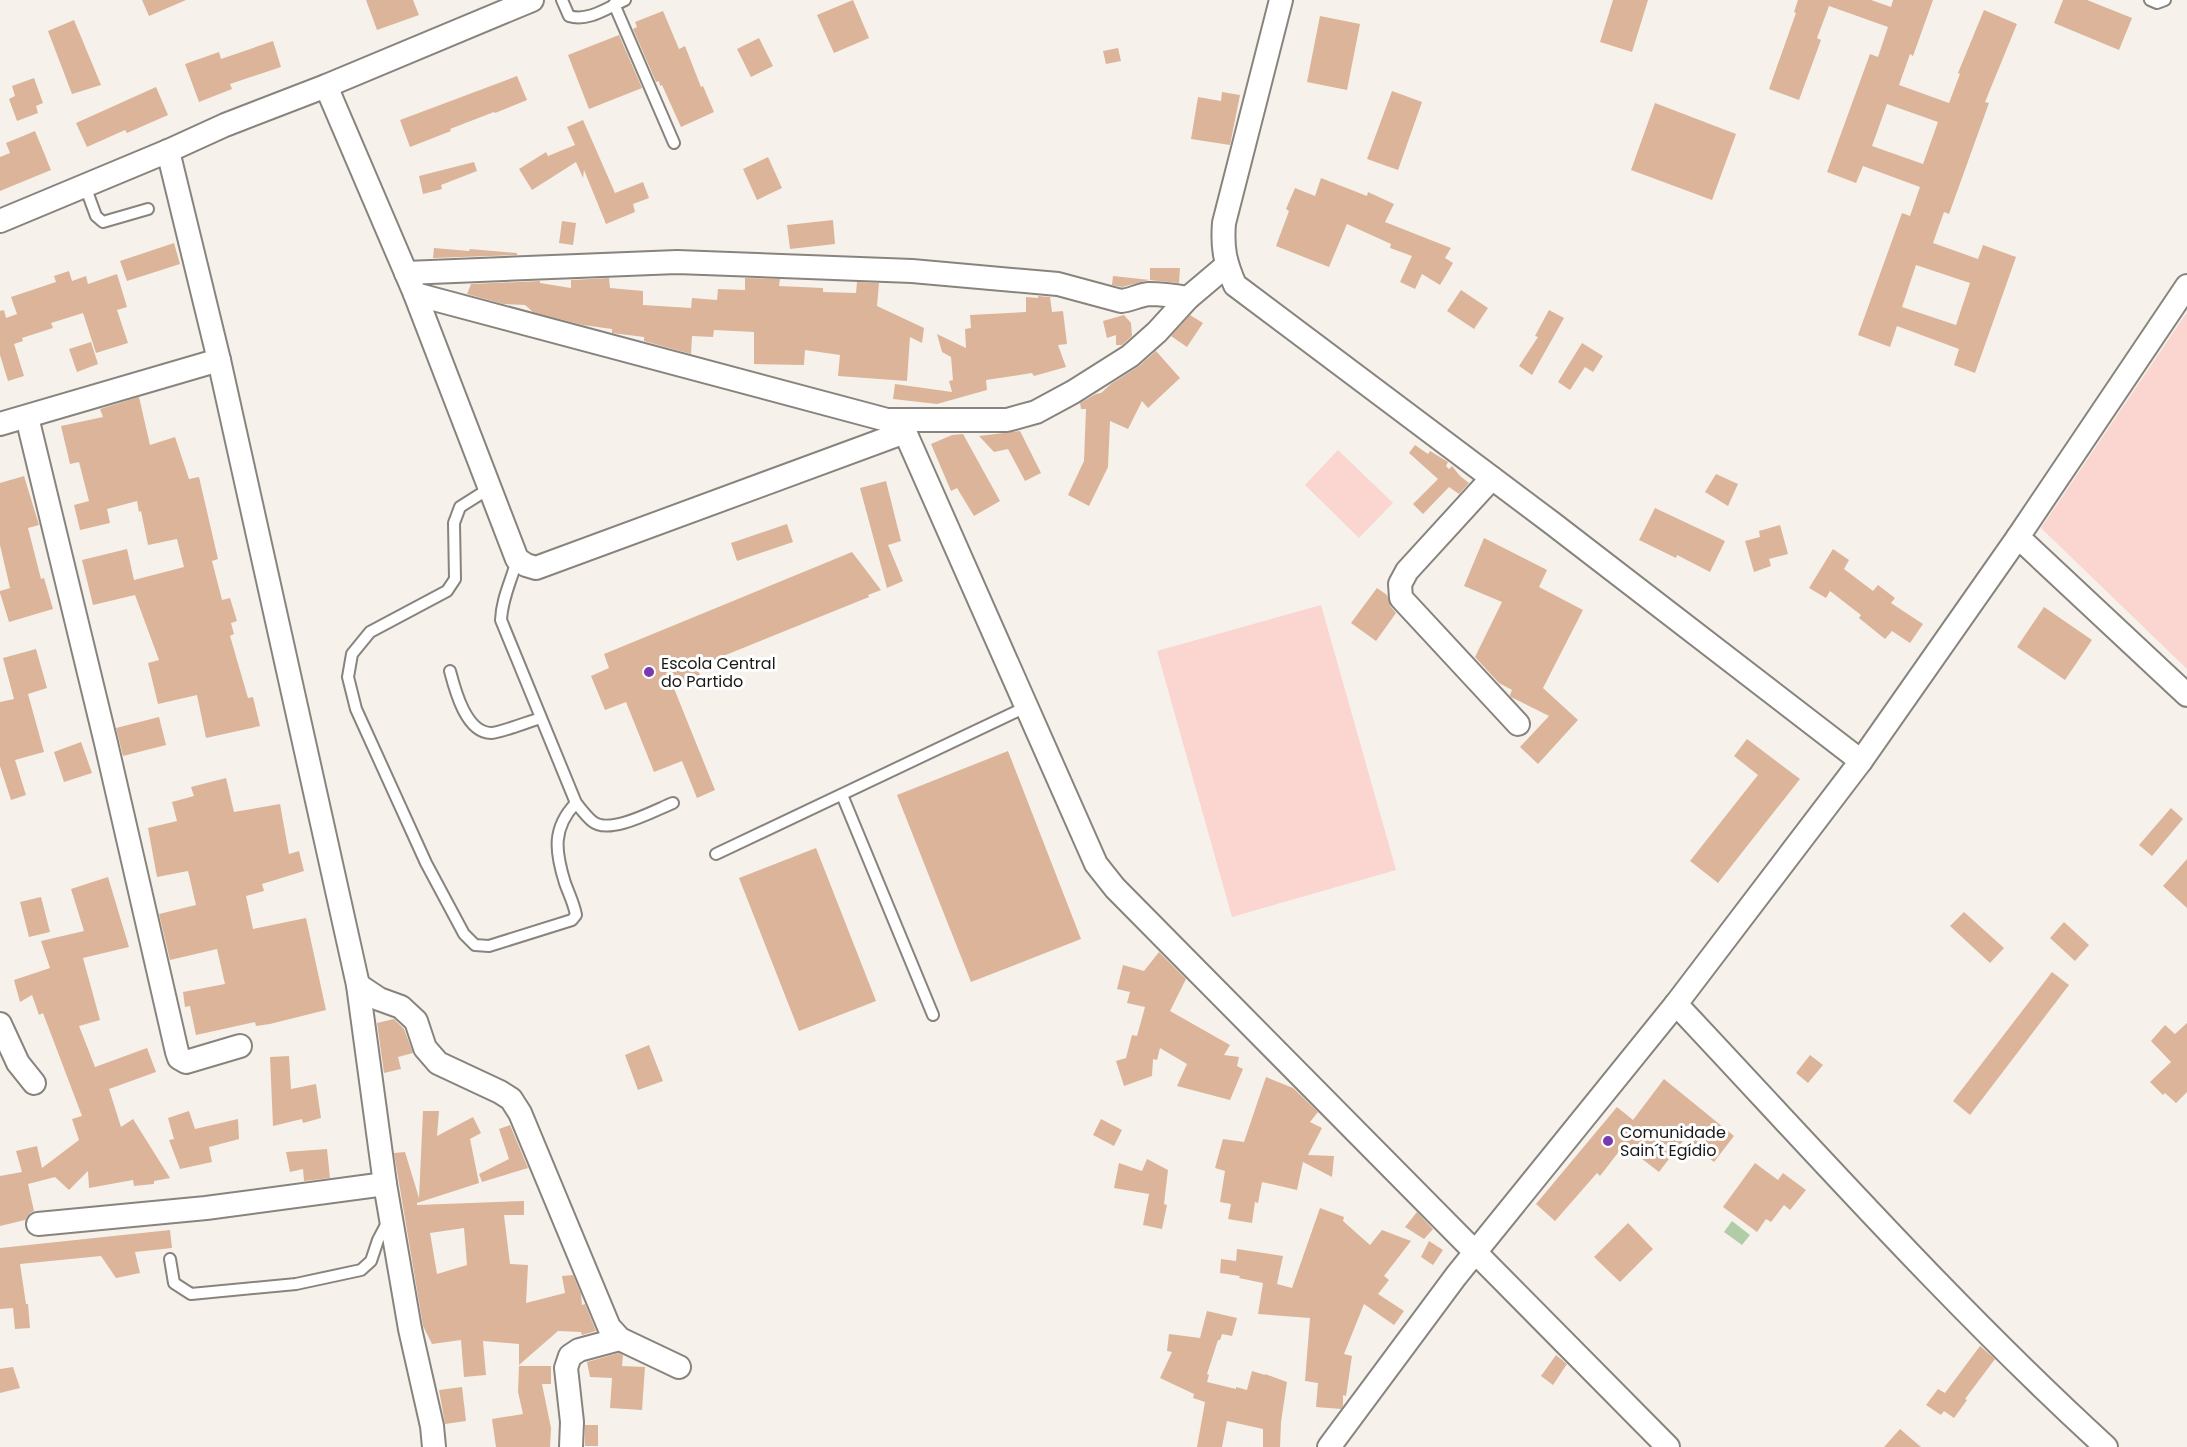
<svg xmlns="http://www.w3.org/2000/svg" width="2187" height="1447" font-family="Poppins,sans-serif">
	<style>
		.green { fill: #fbd5d0 }
		.water { fill: #b0cda8 }
		.building { fill: #dcb499; fill-rule: evenodd }
		.lines { fill: none; stroke-linecap: round; stroke-linejoin: round }
		.service-casing { stroke: #88847d; stroke-width: 14 }
		.minor-casing { stroke: #88847d; stroke-width: 26 }
		.service { stroke: #fff; stroke-width: 10 }
		.minor { stroke: #fff; stroke-width: 22 }
		.poi-dot { fill: #773aaf; stroke: #fff; stroke-width: 2 }
		.labels { text-anchor: middle; stroke-width: 6; stroke-linejoin: round; paint-order: stroke }
		.poi-label { font-size: 16px; fill: #1b1917; stroke: #fff; text-anchor: start }
	</style>
	<rect width="100%" height="100%" fill="#f6f2eb"/>
	<!-- green -->
	<g class="green">
		<path d="M 2187,312 L 2187,669 L 2041,528 Z"/>
		<path d="M 1338,450 L 1393,503 L 1359,538 L 1305,485 Z"/>
		<path d="M 1321,605 L 1396,870 L 1232,917 L 1157,651 Z"/>
	</g>
	<!-- water -->
	<path class="water" d="M 1732,1221 L 1750,1235 L 1742,1245 L 1724,1232 Z"/>
	<!-- building -->
	<g class="building">
		<path d="M 142,0 L 186,0 L 149,16 Z"/>
		<path d="M 366,0 L 413,0 L 419,15 L 377,30 Z"/>
		<path d="M 853,0 L 869,38 L 834,53 L 817,15 Z"/>
		<path d="M 1613,0 L 1648,0 L 1632,52 L 1600,42 Z"/>
		<path d="M 1798,0 L 1871,0 L 1891,7 L 1893,0 L 1933,0 L 1913,56 L 1910,54 L 1899,85 L 1949,103 L 1960,74 L 1958,73 L 1984,10 L 2017,24 L 1985,102 L 1989,103 L 1949,214 L 1944,212 L 1933,243 L 1978,259 L 1983,245 L 2016,257 L 1975,373 L 1954,365 L 1959,349 L 1897,326 L 1890,347 L 1858,335 L 1902,213 L 1910,216 L 1920,187 L 1863,166 L 1856,183 L 1827,172 L 1870,54 L 1878,57 L 1888,27 L 1829,6 L 1817,38 L 1821,40 L 1799,100 L 1769,89 L 1796,13 L 1794,12 ZM 1887,104 L 1938,122 L 1923,164 L 1872,146 ZM 1916,265 L 1970,283 L 1956,325 L 1902,307 Z"/>
		<path d="M 2063,0 L 2087,0 L 2132,18 L 2119,50 L 2054,23 Z"/>
		<path d="M 663,11 L 679,49 L 685,46 L 701,87 L 703,86 L 714,112 L 681,127 L 662,85 L 660,86 L 659,81 L 656,82 L 633,29 L 637,27 L 635,22 Z"/>
		<path d="M 1320,16 L 1360,24 L 1347,90 L 1307,82 Z"/>
		<path d="M 74,20 L 101,85 L 72,94 L 48,31 Z"/>
		<path d="M 619,35 L 642,88 L 589,109 L 568,55 Z"/>
		<path d="M 759,38 L 773,66 L 751,77 L 737,49 Z"/>
		<path d="M 273,41 L 281,67 L 230,84 L 232,89 L 199,102 L 185,64 L 219,52 L 221,59 Z"/>
		<path d="M 1118,48 L 1121,61 L 1106,64 L 1103,51 Z"/>
		<path d="M 517,76 L 527,100 L 495,113 L 494,112 L 450,129 L 451,131 L 410,147 L 400,120 Z"/>
		<path d="M 34,78 L 43,103 L 36,106 L 38,113 L 17,121 L 9,99 L 15,96 L 12,86 Z"/>
		<path d="M 156,87 L 168,115 L 127,133 L 125,130 L 87,147 L 76,123 Z"/>
		<path d="M 1392,91 L 1422,102 L 1398,170 L 1367,159 Z"/>
		<path d="M 1222,92 L 1240,95 L 1230,145 L 1191,139 L 1198,97 L 1221,101 Z"/>
		<path d="M 1655,103 L 1736,134 L 1712,200 L 1631,170 Z"/>
		<path d="M 583,120 L 615,193 L 643,182 L 649,198 L 633,204 L 635,212 L 606,224 L 584,170 L 583,178 L 576,162 L 532,190 L 519,169 L 546,152 L 548,156 L 575,145 L 567,127 Z"/>
		<path d="M 35,131 L 51,170 L 0,191 L 0,157 L 10,153 L 6,143 Z"/>
		<path d="M 768,157 L 782,188 L 757,200 L 743,169 Z"/>
		<path d="M 474,162 L 477,171 L 441,185 L 442,189 L 423,194 L 419,176 Z"/>
		<path d="M 1321,178 L 1367,196 L 1368,192 L 1394,204 L 1385,222 L 1451,248 L 1445,258 L 1453,263 L 1440,285 L 1422,274 L 1415,289 L 1400,282 L 1412,256 L 1390,248 L 1391,244 L 1347,224 L 1329,267 L 1276,246 L 1289,211 L 1286,209 L 1295,188 L 1315,196 Z"/>
		<path d="M 833,220 L 835,244 L 790,249 L 787,225 Z"/>
		<path d="M 562,221 L 576,223 L 573,245 L 559,243 Z"/>
		<path d="M 174,243 L 180,264 L 127,281 L 120,261 Z"/>
		<path d="M 434,248 L 469,251 L 470,249 L 517,253 L 517,255 L 433,258 Z"/>
		<path d="M 1150,268 L 1180,268 L 1179,283 L 1149,280 L 1122,287 L 1112,285 L 1113,276 L 1150,280 Z"/>
		<path d="M 69,271 L 72,281 L 86,276 L 88,284 L 117,274 L 127,307 L 117,310 L 128,343 L 96,353 L 83,313 L 51,323 L 53,328 L 22,338 L 23,341 L 14,344 L 24,376 L 8,381 L 0,355 L 0,311 L 4,310 L 6,318 L 17,314 L 11,297 L 56,282 L 54,276 Z"/>
		<path d="M 609,278 L 610,288 L 643,291 L 643,305 L 691,308 L 692,298 L 717,300 L 718,289 L 745,290 L 745,278 L 780,279 L 779,286 L 823,288 L 823,292 L 856,293 L 857,282 L 879,283 L 877,306 L 924,328 L 922,343 L 910,337 L 907,381 L 838,376 L 840,355 L 805,350 L 804,365 L 754,364 L 754,332 L 714,330 L 713,337 L 692,336 L 691,354 L 644,341 L 644,337 L 612,333 L 612,329 L 583,325 L 533,312 L 525,305 L 503,304 L 467,294 L 471,284 L 540,281 L 540,283 L 571,288 L 571,280 Z"/>
		<path d="M 1461,290 L 1488,308 L 1474,329 L 1447,311 Z"/>
		<path d="M 1038,296 L 1050,297 L 1052,312 L 1063,311 L 1067,344 L 1058,345 L 1066,367 L 1034,376 L 1032,373 L 986,380 L 987,390 L 937,404 L 893,399 L 895,384 L 952,392 L 949,381 L 953,380 L 951,357 L 942,352 L 937,334 L 966,348 L 965,329 L 971,328 L 970,315 L 1026,312 L 1026,297 L 1038,298 Z"/>
		<path d="M 1549,310 L 1564,318 L 1532,375 L 1519,366 L 1538,337 L 1535,336 Z"/>
		<path d="M 1124,315 L 1131,323 L 1132,336 L 1122,345 L 1116,345 L 1116,335 L 1107,338 L 1103,321 Z"/>
		<path d="M 1190,315 L 1203,323 L 1187,347 L 1171,336 Z"/>
		<path d="M 91,342 L 98,364 L 77,372 L 69,349 Z"/>
		<path d="M 1582,343 L 1603,356 L 1593,372 L 1585,367 L 1570,390 L 1558,382 Z"/>
		<path d="M 1156,351 L 1180,378 L 1148,408 L 1142,401 L 1128,429 L 1110,421 L 1108,467 L 1089,506 L 1068,495 L 1084,461 L 1086,409 L 1081,409 L 1080,403 L 1096,394 L 1101,393 L 1111,384 L 1139,366 Z"/>
		<path d="M 139,397 L 150,445 L 175,437 L 189,479 L 199,477 L 218,559 L 212,561 L 222,600 L 230,598 L 237,621 L 231,623 L 234,634 L 230,636 L 248,698 L 253,697 L 260,726 L 206,738 L 197,695 L 158,704 L 148,663 L 159,660 L 135,595 L 93,605 L 82,560 L 127,549 L 134,580 L 184,567 L 177,539 L 148,545 L 141,511 L 139,512 L 137,501 L 107,509 L 110,523 L 80,530 L 74,505 L 89,501 L 79,462 L 70,464 L 61,426 L 103,417 L 100,409 Z"/>
		<path d="M 1020,431 L 1041,473 L 1025,481 L 1008,449 L 994,452 L 979,436 Z"/>
		<path d="M 963,434 L 1000,501 L 974,516 L 957,488 L 951,491 L 931,444 L 952,435 Z"/>
		<path d="M 1415,445 L 1428,454 L 1430,451 L 1448,462 L 1446,466 L 1449,469 L 1452,466 L 1460,476 L 1469,483 L 1459,494 L 1449,487 L 1423,514 L 1413,504 L 1438,479 L 1409,453 Z"/>
		<path d="M 1716,474 L 1738,484 L 1728,506 L 1705,492 Z"/>
		<path d="M 24,476 L 39,525 L 28,528 L 41,579 L 44,578 L 53,609 L 9,622 L 0,593 L 0,591 L 10,588 L 0,545 L 0,483 Z"/>
		<path d="M 886,481 L 901,541 L 888,545 L 903,581 L 887,588 L 860,488 Z"/>
		<path d="M 1655,508 L 1725,541 L 1710,572 L 1677,555 L 1676,558 L 1639,540 Z"/>
		<path d="M 787,524 L 793,542 L 737,561 L 731,543 Z"/>
		<path d="M 1780,525 L 1788,554 L 1769,559 L 1771,566 L 1754,572 L 1745,541 L 1760,537 L 1759,531 Z"/>
		<path d="M 1484,538 L 1547,570 L 1539,587 L 1583,610 L 1543,688 L 1578,720 L 1538,764 L 1520,747 L 1549,716 L 1511,697 L 1510,695 L 1512,690 L 1499,683 L 1475,657 L 1502,602 L 1464,586 Z"/>
		<path d="M 1833,549 L 1849,560 L 1844,569 L 1873,591 L 1878,585 L 1895,598 L 1891,603 L 1923,624 L 1910,643 L 1892,631 L 1885,639 L 1859,618 L 1861,615 L 1830,591 L 1826,598 L 1809,588 Z"/>
		<path d="M 852,552 L 881,590 L 868,595 L 869,597 L 696,667 L 700,675 L 673,686 L 715,790 L 697,798 L 682,761 L 654,772 L 626,702 L 605,710 L 591,676 L 609,668 L 604,654 Z"/>
		<path d="M 1377,588 L 1387,595 L 1391,607 L 1396,613 L 1376,641 L 1351,623 Z"/>
		<path d="M 2044,607 L 2092,640 L 2065,680 L 2017,647 Z"/>
		<path d="M 36,649 L 47,688 L 28,694 L 44,752 L 15,760 L 26,795 L 11,800 L 0,766 L 0,702 L 14,699 L 3,658 Z"/>
		<path d="M 159,717 L 166,745 L 123,756 L 116,728 Z"/>
		<path d="M 1747,739 L 1800,779 L 1718,883 L 1690,861 L 1758,775 L 1734,756 Z"/>
		<path d="M 81,742 L 92,773 L 64,782 L 54,752 Z"/>
		<path d="M 1008,751 L 1081,939 L 971,982 L 897,795 Z"/>
		<path d="M 226,778 L 234,812 L 280,804 L 289,854 L 299,851 L 304,871 L 262,884 L 264,891 L 246,896 L 253,929 L 306,918 L 326,1010 L 270,1024 L 256,1026 L 255,1022 L 196,1035 L 190,1006 L 185,1007 L 183,992 L 225,984 L 217,949 L 170,960 L 159,914 L 196,905 L 188,871 L 157,877 L 148,828 L 177,821 L 172,802 L 194,796 L 191,787 Z"/>
		<path d="M 2171,808 L 2183,819 L 2152,856 L 2139,845 Z"/>
		<path d="M 816,848 L 876,1001 L 799,1031 L 739,878 Z"/>
		<path d="M 2187,859 L 2187,908 L 2163,886 Z"/>
		<path d="M 108,877 L 129,947 L 83,958 L 100,1020 L 79,1026 L 95,1067 L 147,1048 L 156,1072 L 109,1089 L 121,1127 L 133,1119 L 170,1178 L 154,1181 L 154,1184 L 134,1186 L 133,1180 L 89,1188 L 88,1171 L 69,1190 L 55,1177 L 28,1184 L 34,1211 L 30,1213 L 25,1220 L 0,1226 L 0,1176 L 22,1172 L 16,1151 L 37,1146 L 42,1168 L 79,1140 L 72,1119 L 82,1116 L 43,1013 L 39,1015 L 32,995 L 20,1002 L 14,980 L 50,968 L 41,941 L 84,931 L 71,889 Z"/>
		<path d="M 41,897 L 50,932 L 29,937 L 20,902 Z"/>
		<path d="M 1964,912 L 2004,948 L 1990,963 L 1950,926 Z"/>
		<path d="M 2064,922 L 2089,945 L 2075,961 L 2050,938 Z"/>
		<path d="M 1159,952 L 1186,979 L 1170,1011 L 1230,1045 L 1224,1055 L 1239,1057 L 1237,1066 L 1243,1069 L 1230,1100 L 1177,1086 L 1187,1064 L 1160,1048 L 1157,1060 L 1153,1059 L 1152,1076 L 1124,1086 L 1116,1061 L 1126,1058 L 1132,1035 L 1137,1036 L 1145,1007 L 1127,1003 L 1130,992 L 1117,989 L 1123,965 L 1144,971 Z"/>
		<path d="M 2052,972 L 2069,985 L 1970,1115 L 1953,1101 Z"/>
		<path d="M 394,1019 L 404,1029 L 413,1053 L 398,1057 L 401,1069 L 384,1073 L 377,1023 Z"/>
		<path d="M 2187,1023 L 2187,1092 L 2176,1103 L 2165,1093 L 2163,1095 L 2150,1082 L 2171,1062 L 2151,1041 L 2165,1025 L 2175,1034 Z"/>
		<path d="M 649,1045 L 663,1081 L 638,1090 L 625,1055 Z"/>
		<path d="M 1810,1055 L 1823,1065 L 1808,1083 L 1796,1073 Z"/>
		<path d="M 289,1056 L 291,1089 L 316,1084 L 321,1118 L 303,1123 L 302,1119 L 273,1126 L 270,1057 Z"/>
		<path d="M 1266,1077 L 1293,1088 L 1318,1112 L 1310,1122 L 1322,1128 L 1308,1155 L 1334,1156 L 1332,1177 L 1303,1162 L 1297,1190 L 1262,1182 L 1258,1203 L 1255,1202 L 1252,1223 L 1228,1219 L 1231,1204 L 1220,1202 L 1225,1171 L 1215,1168 L 1223,1139 L 1244,1142 Z"/>
		<path d="M 1664,1079 L 1734,1136 L 1714,1162 L 1685,1138 L 1659,1172 L 1624,1145 L 1600,1176 L 1597,1173 L 1555,1221 L 1536,1204 L 1617,1107 L 1633,1120 Z"/>
		<path d="M 189,1111 L 195,1129 L 238,1119 L 239,1139 L 209,1147 L 212,1162 L 180,1169 L 169,1140 L 174,1139 L 168,1118 Z"/>
		<path d="M 423,1111 L 439,1111 L 437,1136 L 473,1117 L 481,1133 L 470,1139 L 479,1183 L 417,1203 L 417,1205 L 524,1201 L 524,1215 L 504,1215 L 510,1264 L 528,1265 L 526,1303 L 565,1293 L 562,1276 L 573,1275 L 581,1294 L 582,1305 L 585,1304 L 596,1331 L 582,1335 L 581,1332 L 558,1331 L 519,1365 L 519,1344 L 483,1341 L 486,1375 L 464,1377 L 461,1340 L 432,1344 L 423,1326 L 394,1153 L 405,1152 L 419,1198 ZM 464,1228 L 467,1265 L 437,1274 L 430,1233 Z"/>
		<path d="M 1101,1119 L 1122,1130 L 1114,1146 L 1093,1135 Z"/>
		<path d="M 510,1125 L 528,1168 L 482,1182 L 479,1174 L 509,1159 L 499,1129 Z"/>
		<path d="M 327,1149 L 330,1178 L 304,1181 L 303,1169 L 290,1172 L 286,1152 Z"/>
		<path d="M 1147,1159 L 1168,1170 L 1164,1204 L 1167,1205 L 1162,1229 L 1143,1225 L 1149,1194 L 1114,1188 L 1119,1163 L 1142,1171 Z"/>
		<path d="M 1755,1163 L 1778,1180 L 1783,1173 L 1806,1190 L 1790,1210 L 1784,1205 L 1771,1222 L 1766,1219 L 1757,1232 L 1723,1207 Z"/>
		<path d="M 1320,1208 L 1344,1217 L 1343,1221 L 1370,1245 L 1382,1230 L 1411,1241 L 1384,1276 L 1389,1280 L 1378,1294 L 1404,1311 L 1394,1325 L 1364,1304 L 1344,1354 L 1352,1356 L 1346,1396 L 1343,1395 L 1343,1406 L 1341,1409 L 1316,1407 L 1318,1383 L 1305,1381 L 1310,1318 L 1258,1314 L 1263,1283 L 1239,1278 L 1240,1276 L 1220,1273 L 1221,1259 L 1236,1261 L 1237,1249 L 1283,1256 L 1277,1284 L 1292,1288 Z"/>
		<path d="M 1417,1212 L 1433,1229 L 1424,1239 L 1405,1227 Z"/>
		<path d="M 1628,1223 L 1653,1249 L 1620,1282 L 1594,1257 Z"/>
		<path d="M 170,1230 L 172,1248 L 135,1252 L 140,1273 L 116,1278 L 101,1256 L 20,1264 L 26,1304 L 28,1304 L 30,1328 L 15,1329 L 13,1308 L 0,1309 L 0,1248 Z"/>
		<path d="M 1429,1241 L 1443,1250 L 1433,1265 L 1421,1257 Z"/>
		<path d="M 1207,1311 L 1237,1318 L 1232,1336 L 1222,1334 L 1220,1340 L 1218,1340 L 1207,1374 L 1209,1375 L 1207,1382 L 1236,1389 L 1236,1387 L 1247,1390 L 1252,1371 L 1265,1375 L 1265,1374 L 1287,1382 L 1281,1422 L 1280,1447 L 1263,1447 L 1263,1429 L 1227,1421 L 1222,1447 L 1197,1447 L 1205,1402 L 1193,1398 L 1194,1394 L 1160,1378 L 1172,1352 L 1167,1351 L 1169,1334 L 1200,1338 Z"/>
		<path d="M 1980,1346 L 1995,1359 L 1965,1399 L 1967,1400 L 1954,1418 L 1944,1411 L 1941,1415 L 1926,1405 L 1938,1389 L 1945,1393 Z"/>
		<path d="M 619,1353 L 623,1355 L 622,1366 L 645,1367 L 642,1410 L 610,1408 L 612,1378 L 590,1377 L 587,1362 Z"/>
		<path d="M 1556,1355 L 1567,1364 L 1553,1385 L 1541,1376 Z"/>
		<path d="M 519,1366 L 551,1366 L 551,1384 L 542,1384 L 551,1428 L 550,1447 L 496,1447 L 492,1419 L 523,1414 L 518,1392 Z"/>
		<path d="M 13,1367 L 20,1388 L 0,1393 L 0,1369 Z"/>
		<path d="M 462,1387 L 466,1421 L 445,1424 L 439,1390 Z"/>
		<rect x="585" y="1425" width="13" height="21"/>
		<path d="M 1900,1429 L 1921,1447 L 1884,1447 Z"/>
	</g>
	<g class="lines">
		<defs>
			<g id="service">
				<path d="M 562,0 L 569,16 C 588,22 607,8 625,0"/>
				<path d="M 2150,0 L 2157,3 L 2165,0"/>
				<path d="M 614,4 L 674,143"/>
				<path d="M 85,186 L 96,216 L 103,222 L 148,209"/>
				<path d="M 490,488 L 460,507 L 454,523 L 455,579 L 447,591 L 370,632 L 352,654 L 348,677 L 356,709 L 426,863 L 464,934 L 475,945 L 489,946 L 572,920 L 576,915 C 574,904 569,894 565,883 C 555,851 552,828 576,803"/>
				<path d="M 517,559 C 512,580 502,597 501,620 L 576,803 C 581,809 586,816 592,821 C 609,836 655,810 673,803"/>
				<path d="M 450,671 C 455,690 466,733 491,733 C 500,733 530,721 541,718"/>
				<path d="M 842,795 L 933,1015"/>
				<path d="M 716,854 L 1026,707"/>
				<path d="M 170,1259 L 174,1283 L 191,1294 L 296,1284 L 361,1270 L 371,1261 L 378,1240 L 388,1221"/>
			</g>
			<g id="minor">
				<path d="M 1281,0 L 1224,223 C 1222,248 1225,262 1235,285 L 1552,523 L 1861,761"/>
				<path d="M 326,86 L 415,294 L 517,559 L 526,565 L 536,568 L 905,432"/>
				<path d="M 168,151 L 219,360 L 358,985 L 385,1184 L 410,1329 L 432,1426 L 434,1447"/>
				<path d="M 0,221 L 168,151 L 225,125 L 326,86 L 532,0"/>
				<path d="M 406,273 L 677,262 L 912,271 L 1058,284 L 1121,301 C 1131,300 1139,295 1149,294 C 1162,294 1176,296 1188,298"/>
				<path d="M 415,294 L 887,420 L 905,432 L 1096,864 L 1115,888 L 1668,1447"/>
				<path d="M 27,417 L 106,743 L 177,1052 L 179,1058 L 186,1062 L 240,1046"/>
				<path d="M 887,420 L 1007,420 L 1036,412 L 1073,392 L 1130,356 L 1157,332 L 1188,298 L 1227,265"/>
				<path d="M 0,424 L 219,360"/>
				<path d="M 1492,478 L 1407,571 L 1400,584 L 1401,598 L 1518,724"/>
				<path d="M 2018,537 L 2187,695"/>
				<path d="M 358,985 L 379,999 L 401,1007 L 416,1021 L 425,1048 L 438,1063 L 500,1092 L 511,1099 L 520,1113 L 609,1327 L 620,1339 L 679,1367"/>
				<path d="M 1676,1004 C 1817,1154 1954,1308 2106,1447"/>
				<path d="M 0,1024 L 18,1063 L 34,1083"/>
				<path d="M 38,1224 L 206,1208 L 385,1184"/>
				<path d="M 571,1447 L 572,1422 L 566,1368 L 570,1356 L 579,1350 L 620,1339"/>
				<path d="M 1329,1447 L 1456,1276 L 1676,1004 L 1861,761 L 2018,537 L 2187,286"/>
			</g>
		</defs>
		<!-- service casing -->
		<use href="#service" class="service-casing"/>
		<!-- minor casing -->
		<use href="#minor" class="minor-casing"/>
		<!-- service -->
		<use href="#service" class="service"/>
		<!-- minor -->
		<use href="#minor" class="minor"/>
	</g>
	<!-- markers -->
	<g class="poi-dot">
		<circle cx="649" cy="672" r="6"/>
		<circle cx="1608" cy="1141" r="6"/>
	</g>
	<g class="labels">
		<!-- poi labels -->
		<g class="poi-label">
			<text x="661" y="669">Escola Central<tspan x="661" dy="18">do Partido</tspan></text>
			<text x="1620" y="1138">Comunidade<tspan x="1620" dy="18">Sain´t Egídio</tspan></text>
		</g>
	</g>
</svg>
